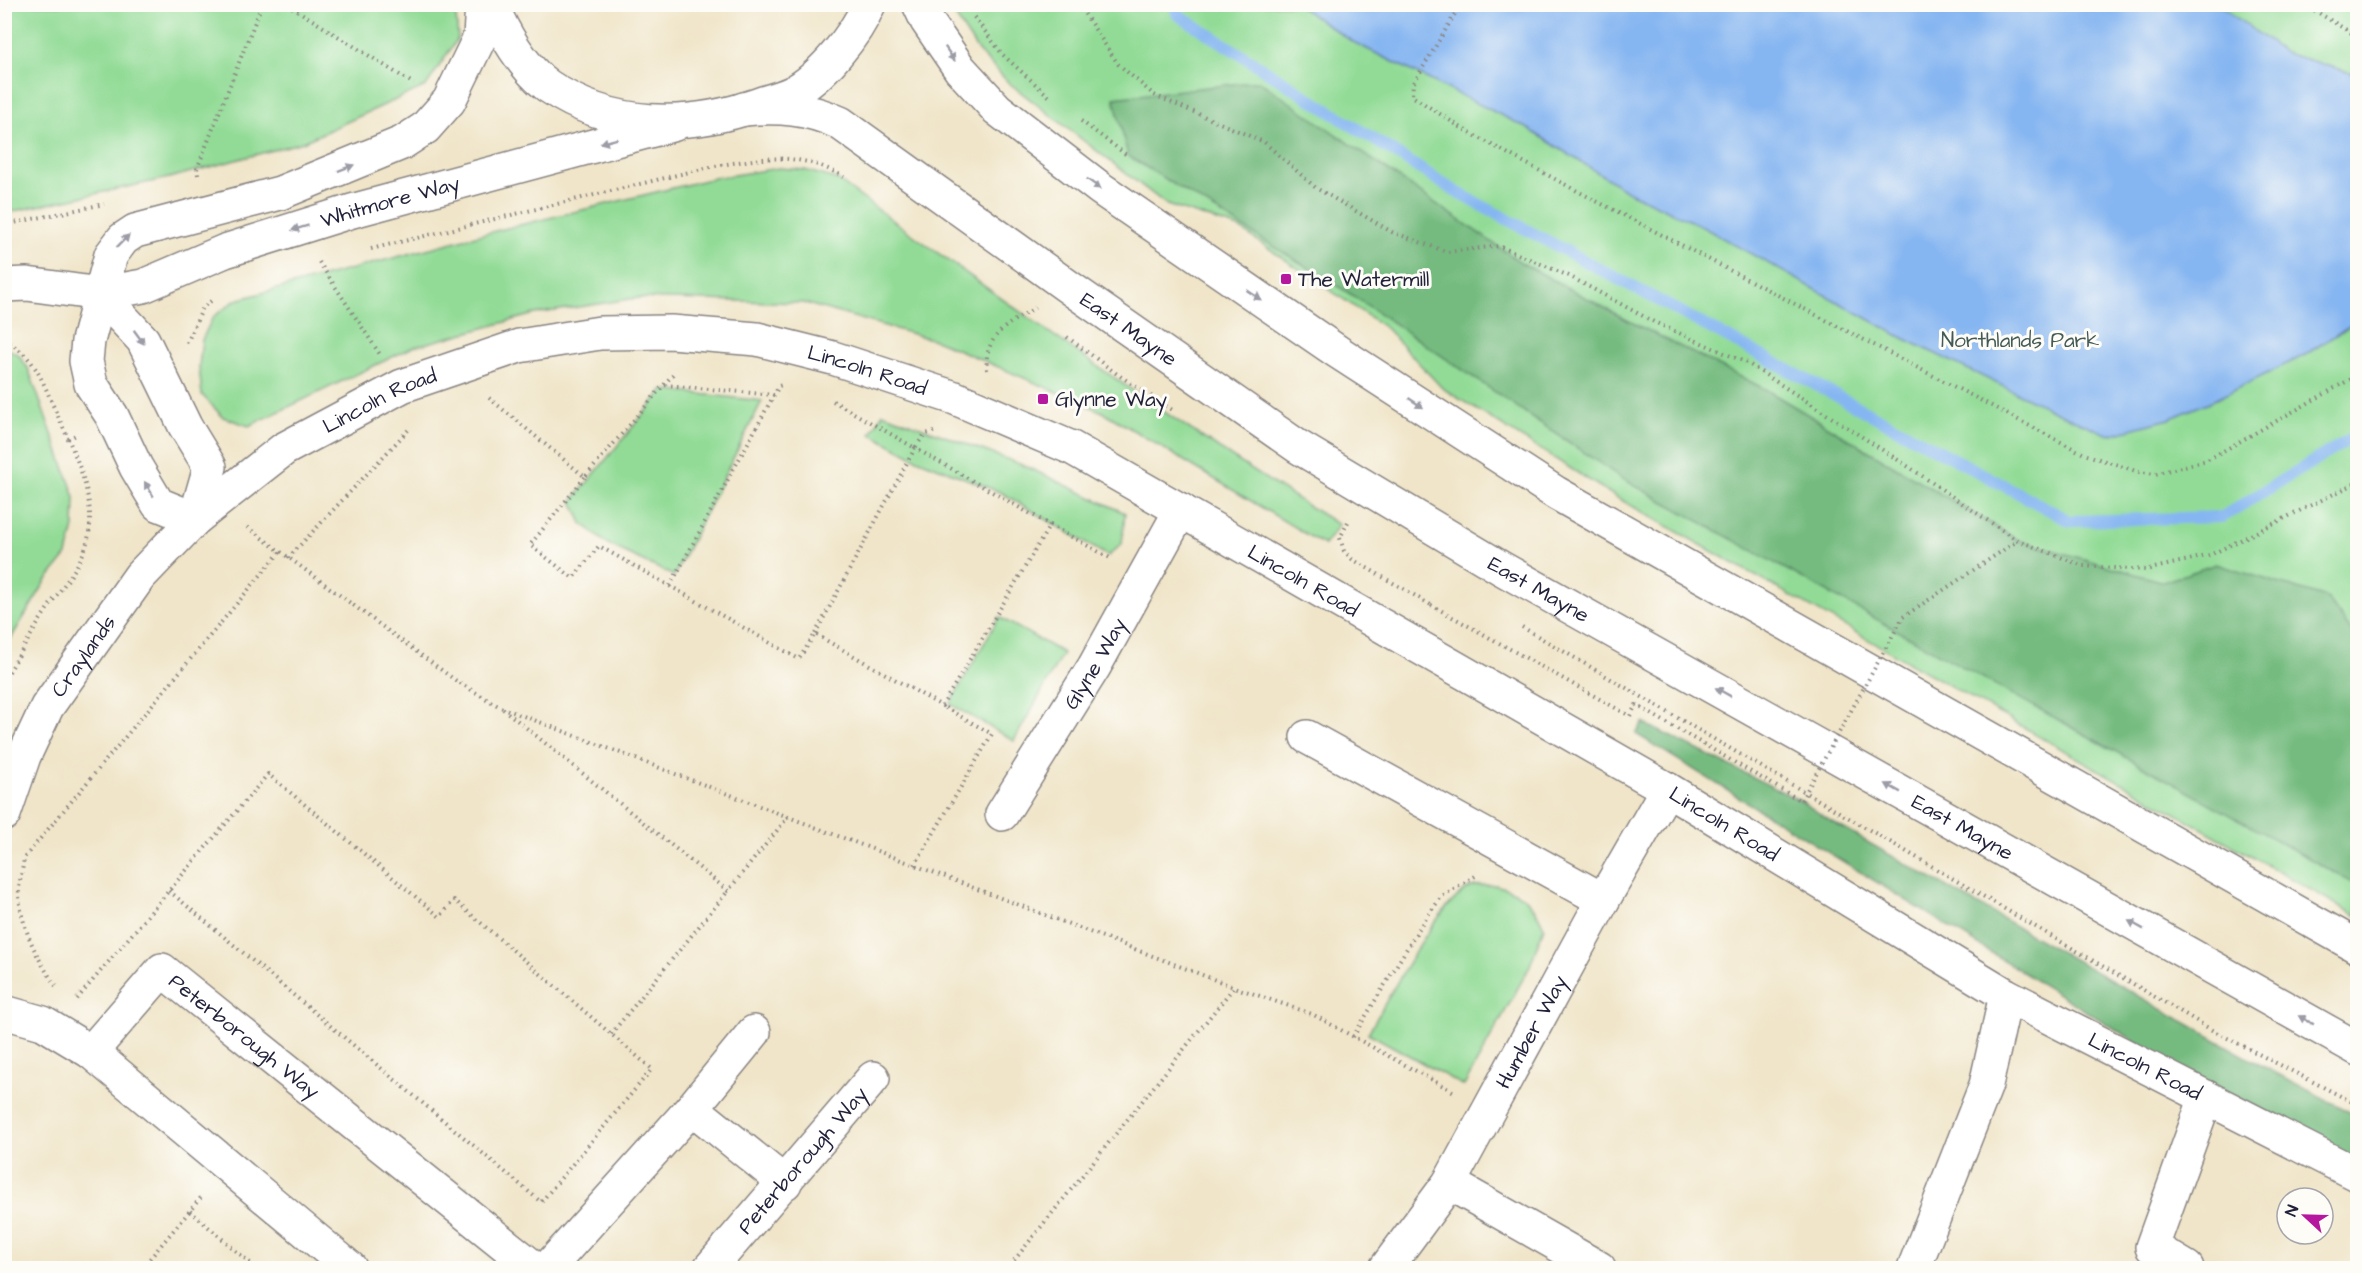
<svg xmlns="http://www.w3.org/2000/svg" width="2362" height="1273" font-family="'Architects Daughter',sans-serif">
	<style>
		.green { fill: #92db96; stroke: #5a7e68; stroke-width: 1.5 }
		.forest { fill: #75bb7f; stroke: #4c6e5d; stroke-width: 1.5 }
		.water { fill: #86b6f1; stroke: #546c96; stroke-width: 1.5 }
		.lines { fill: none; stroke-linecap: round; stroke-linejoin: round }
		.stream { stroke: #86b6f1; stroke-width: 12 }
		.minor-casing { stroke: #898482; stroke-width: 36 }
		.major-casing { stroke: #898482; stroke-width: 36 }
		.path { stroke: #898482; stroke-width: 4; stroke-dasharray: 1.5 4.5; stroke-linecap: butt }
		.minor { stroke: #fff; stroke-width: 33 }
		.major { stroke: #fff; stroke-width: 33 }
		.path-bridge { stroke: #898482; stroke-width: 4; stroke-dasharray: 1.5 4.5; stroke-linecap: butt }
		.oneway { fill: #9c9ca7 }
		.poi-dot { fill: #b5179e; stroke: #fdfcf7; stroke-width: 2 }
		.labels { text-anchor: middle; stroke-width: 6; stroke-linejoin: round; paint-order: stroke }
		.street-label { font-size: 21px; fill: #22223b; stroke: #fdfcf7 }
		.poi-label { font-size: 21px; fill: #22223b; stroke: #fdfcf7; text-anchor: start }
		.park-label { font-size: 21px; fill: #445a56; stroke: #fdfcf7 }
	</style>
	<rect width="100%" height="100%" fill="#fdfcf7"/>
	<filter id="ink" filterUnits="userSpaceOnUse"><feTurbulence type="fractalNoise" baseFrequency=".0167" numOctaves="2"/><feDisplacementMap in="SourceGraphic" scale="12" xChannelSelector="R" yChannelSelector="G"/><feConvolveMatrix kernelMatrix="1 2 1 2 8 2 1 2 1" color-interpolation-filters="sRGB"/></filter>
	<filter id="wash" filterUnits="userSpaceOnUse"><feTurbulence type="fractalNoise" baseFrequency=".008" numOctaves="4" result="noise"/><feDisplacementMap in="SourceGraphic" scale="24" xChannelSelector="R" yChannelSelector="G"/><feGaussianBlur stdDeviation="1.35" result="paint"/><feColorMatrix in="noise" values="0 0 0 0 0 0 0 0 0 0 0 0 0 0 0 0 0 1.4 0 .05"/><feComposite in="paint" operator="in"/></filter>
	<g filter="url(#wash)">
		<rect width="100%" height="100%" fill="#f0e5c9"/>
		<!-- green -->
		<g class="green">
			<path d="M 4,5 L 455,5 L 458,38 L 426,86 L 303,142 L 169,178 L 5,213 Z"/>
			<path d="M 948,5 L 2357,5 L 2357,916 L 1616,497 L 1442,388 L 1387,329 L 1239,228 L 1167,205 L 1009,83 L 978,51 Z"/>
			<path d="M 779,168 L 805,170 L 836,179 C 1001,299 1165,418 1339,525 L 1324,545 L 1103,412 L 938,341 L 804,303 L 636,298 L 535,314 L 413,347 L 249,426 L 223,417 L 202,395 L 199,367 L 202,340 L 213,317 L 236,300 L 483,234 L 714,178 Z"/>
			<path d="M 5,348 L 18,354 L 28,368 L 75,497 L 74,527 L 67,555 L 46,581 L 5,648 Z"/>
			<path d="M 663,390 L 762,401 L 674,576 L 606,543 L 582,523 L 572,501 Z"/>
			<path d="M 883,413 L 1025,466 L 1125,513 L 1122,544 L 1108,556 L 1002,493 L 917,459 L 871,434 Z"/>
			<path d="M 999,617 L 1063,653 L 1014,741 L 950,704 Z"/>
			<path d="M 1495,885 C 1524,893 1532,900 1544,927 L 1529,968 L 1464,1086 L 1368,1033 C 1389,999 1437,901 1472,887 C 1478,884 1488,886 1495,885 Z"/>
		</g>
		<!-- forest -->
		<g class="forest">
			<path d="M 1259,81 L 1522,263 L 1627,320 L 1765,389 L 2018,540 L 2163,582 L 2216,564 L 2327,598 L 2357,639 L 2357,885 L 1623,479 L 1352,295 L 1128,156 L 1114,98 Z"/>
			<path d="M 1643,723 L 1801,801 L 1832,822 L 2257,1063 L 2357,1116 L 2357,1161 L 2159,1056 L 1636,734 Z"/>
		</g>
		<!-- water -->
		<path class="water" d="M 1297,5 L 2219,5 L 2285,53 L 2357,74 L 2357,321 L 2305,355 L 2214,400 L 2169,419 L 2109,435 L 2058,413 L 1901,337 L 1699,225 L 1627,191 L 1527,128 L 1353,42 Z"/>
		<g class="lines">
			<!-- stream -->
			<path class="stream" d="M 1175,4 L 1177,14 L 1458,193 L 2070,521 L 2222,517 L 2358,434"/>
		</g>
	</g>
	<g filter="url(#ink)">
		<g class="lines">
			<defs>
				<g id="minor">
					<path id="s1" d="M 4,285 L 27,284 L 100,294 L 143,286 L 225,251 L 352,211 L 675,124"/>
					<path d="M 100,294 L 143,340 L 185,426 L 210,467 L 195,519"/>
					<path d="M 195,519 L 158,504 L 136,467 L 112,416 L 91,384 L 86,361 L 88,341 L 111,255 L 123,239 L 135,231 L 280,193 L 402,143 L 425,128 L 449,101 L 480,37 L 482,4"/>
					<path d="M 1307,737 L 1603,900"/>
					<path id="s2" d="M 4,814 L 24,756 L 47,707 L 140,576 L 195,519 L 284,449 L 402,386 L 519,346 L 600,333 L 671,332 L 757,339 L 833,358 L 955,398 L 1072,448 L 1667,789 L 2006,995 L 2358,1175"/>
					<path id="s3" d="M 1002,814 L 1094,667 L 1181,510"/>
					<path d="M 4,1012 L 43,1023 L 91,1052 L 350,1268"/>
					<path id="s4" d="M 91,1052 L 162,970 L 534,1268"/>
					<path d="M 692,1108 L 785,1183"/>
					<path d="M 1449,1183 L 1599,1268"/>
					<path d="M 548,1268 L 692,1108 L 754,1032"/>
					<path id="s5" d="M 710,1268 L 873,1078"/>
					<path id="s6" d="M 1386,1268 L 1449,1183 L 1603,900 L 1667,789"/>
					<path d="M 1914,1268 L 1986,1085 L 2006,995"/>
					<path d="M 2187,1268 L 2152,1247 L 2206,1097"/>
				</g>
				<g id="major">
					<path d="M 491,4 C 503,32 523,68 548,86 C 611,129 687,129 757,105 C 769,101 781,98 792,93 C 821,78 856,35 869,4"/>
					<path d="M 919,4 L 927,21 L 960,69 L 997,109 L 1101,189 L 1338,352 L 1556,493 L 2358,947"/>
					<path id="s7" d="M 744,109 C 779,106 808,108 840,123 L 1070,288 L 1297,446 L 1501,568 L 2358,1049"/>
				</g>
			</defs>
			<!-- minor casing -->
			<use href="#minor" class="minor-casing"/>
			<!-- major casing -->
			<use href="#major" class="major-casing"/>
			<!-- path -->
			<g class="path">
				<path d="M 287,4 L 414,84"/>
				<path d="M 1078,4 L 1118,64 L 1154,95 L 1264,142 L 1316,188 L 1392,232 L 1447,252 L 1499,246 L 1569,276 L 1654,322 L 1747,363 L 1909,467 L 2015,539 L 2083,566 L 2146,570 L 2210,555 L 2358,482"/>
				<path d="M 1461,4 L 1413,84 L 1412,96 L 1468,132 L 1579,192 L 2084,454 L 2139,472 L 2155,474 L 2207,460 L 2358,375"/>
				<path d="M 2304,4 L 2358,37"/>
				<path d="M 969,10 L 974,4"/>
				<path d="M 974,17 L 1003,55 L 1051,98"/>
				<path d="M 1081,121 L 1128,156"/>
				<path d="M 198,175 L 197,169 L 262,4"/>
				<path d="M 4,225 L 104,204"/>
				<path d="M 371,249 L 710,167 C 761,158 797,150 844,177"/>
				<path d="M 319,262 L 381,356"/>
				<path d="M 1067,337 L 1117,374 L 1174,411"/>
				<path d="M 4,340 C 36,356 42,381 56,412 C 71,445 92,487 90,525 C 88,557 69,577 52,602 C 35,627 20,654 4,680"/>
				<path d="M 187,343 L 203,307 L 211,301"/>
				<path d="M 987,370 C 983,336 1009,323 1035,308"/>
				<path d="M 665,385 L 774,395"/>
				<path d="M 489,398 L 585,477 L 675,372"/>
				<path d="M 833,401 L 915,448 L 925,434 L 934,432"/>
				<path d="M 68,439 L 78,434"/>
				<path d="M 585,477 L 530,545 L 573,578 L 599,546 L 799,659 L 815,634 L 942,706 L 1050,525 L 915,448 L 815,634"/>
				<path d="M 1348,522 L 1340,538 L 1344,551 L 1352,559 L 1431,605"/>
				<path d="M 1050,525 L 1110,558"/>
				<path d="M 247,527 L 455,680 L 500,707 L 1234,987 L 1312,1014 L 1456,1093"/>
				<path d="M 288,558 L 411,427"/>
				<path d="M 670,586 L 779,386 L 782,385"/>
				<path d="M 1903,617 L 2017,541"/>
				<path d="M 1522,627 L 2212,1030 L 2358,1105"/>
				<path d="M 503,709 L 728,891 L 788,817"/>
				<path d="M 915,865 L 992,734 L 942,706"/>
				<path d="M 56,986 C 37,959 22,929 19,896 C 18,884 23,870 24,858 L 280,552"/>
				<path d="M 77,999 L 268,774 L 440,917 L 454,900 L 652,1069 L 541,1202 L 168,890"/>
				<path d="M 611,1034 L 728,891"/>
				<path d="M 1353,1037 L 1423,922 L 1442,896 L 1477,875"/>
				<path d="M 190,1211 L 256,1268"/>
				<path d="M 142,1268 L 203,1195"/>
				<path d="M 1019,1268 L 1012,1263 L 1234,987"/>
			</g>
			<!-- minor -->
			<use href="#minor" class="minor"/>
			<!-- major -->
			<use href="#major" class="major"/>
			<!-- path-bridge -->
			<path class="path-bridge" d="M 1431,605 L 1630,716 L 1636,705 L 1801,801 L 1903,617"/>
		</g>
		<!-- one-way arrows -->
		<defs><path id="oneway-solid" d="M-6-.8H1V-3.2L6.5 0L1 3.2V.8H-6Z" transform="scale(1.5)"/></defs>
		<g class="oneway">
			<use href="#oneway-solid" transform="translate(950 54) rotate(55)"/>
			<use href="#oneway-solid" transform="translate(609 141) rotate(165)"/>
			<use href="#oneway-solid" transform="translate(346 168) rotate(-21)"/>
			<use href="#oneway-solid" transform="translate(1094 184) rotate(36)"/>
			<use href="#oneway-solid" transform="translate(300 228) rotate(163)"/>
			<use href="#oneway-solid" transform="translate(123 241) rotate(-45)"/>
			<use href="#oneway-solid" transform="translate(1254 295) rotate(34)"/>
			<use href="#oneway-solid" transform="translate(139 337) rotate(54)"/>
			<use href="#oneway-solid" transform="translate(1416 403) rotate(33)"/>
			<use href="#oneway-solid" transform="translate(149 489) rotate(-121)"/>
			<use href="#oneway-solid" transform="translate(1723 692) rotate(-151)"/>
			<use href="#oneway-solid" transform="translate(1893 788) rotate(-151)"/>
			<use href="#oneway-solid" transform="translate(2136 925) rotate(-151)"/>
			<use href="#oneway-solid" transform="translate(2306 1020) rotate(-151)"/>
		</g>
	</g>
	<!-- markers -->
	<g class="poi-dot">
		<rect x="1280" y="273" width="12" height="12" rx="3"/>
		<rect x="1037" y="393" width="12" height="12" rx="3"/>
	</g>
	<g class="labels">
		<!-- street labels -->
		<g class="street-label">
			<text dy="7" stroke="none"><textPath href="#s1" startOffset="402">Whitmore Way</textPath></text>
			<text dy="7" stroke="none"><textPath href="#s7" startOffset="453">East Mayne</textPath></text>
			<text dy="7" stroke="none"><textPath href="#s2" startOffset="1080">Lincoln Road</textPath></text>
			<text dy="7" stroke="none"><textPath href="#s2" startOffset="576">Lincoln Road</textPath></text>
			<text dy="7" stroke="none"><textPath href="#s2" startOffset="1566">Lincoln Road</textPath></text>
			<text dy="7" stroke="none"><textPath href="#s7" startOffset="939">East Mayne</textPath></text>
			<text dy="7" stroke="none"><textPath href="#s2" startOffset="178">Craylands</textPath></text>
			<text dy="7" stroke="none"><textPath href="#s3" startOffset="177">Glyne Way</textPath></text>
			<text dy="7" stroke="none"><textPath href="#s2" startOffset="2052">Lincoln Road</textPath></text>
			<text dy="7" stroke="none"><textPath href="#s7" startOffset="1425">East Mayne</textPath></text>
			<text dy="7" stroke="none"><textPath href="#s6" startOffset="278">Humber Way</textPath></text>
			<text dy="7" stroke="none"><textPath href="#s4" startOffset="214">Peterborough Way</textPath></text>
			<text dy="7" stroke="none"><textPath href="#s2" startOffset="2538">Lincoln Road</textPath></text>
			<text dy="7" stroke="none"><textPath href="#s5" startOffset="142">Peterborough Way</textPath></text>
		</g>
		<!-- poi labels -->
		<g class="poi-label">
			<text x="1298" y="286">The Watermill</text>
			<text x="1055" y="406">Glynne Way</text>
		</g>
		<!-- park labels -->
		<g class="park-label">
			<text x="2020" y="347">Northlands Park</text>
		</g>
	</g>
	<!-- margin -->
	<rect width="2362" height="1273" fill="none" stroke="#fdfcf7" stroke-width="24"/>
	<!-- north arrow -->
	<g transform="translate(2305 1216) rotate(292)"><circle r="28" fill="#fdfcf7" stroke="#a5a5ac" stroke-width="1.5"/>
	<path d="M0-4.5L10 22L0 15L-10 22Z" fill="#b5179e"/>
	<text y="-9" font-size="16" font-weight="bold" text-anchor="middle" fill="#22223b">N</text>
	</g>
</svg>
